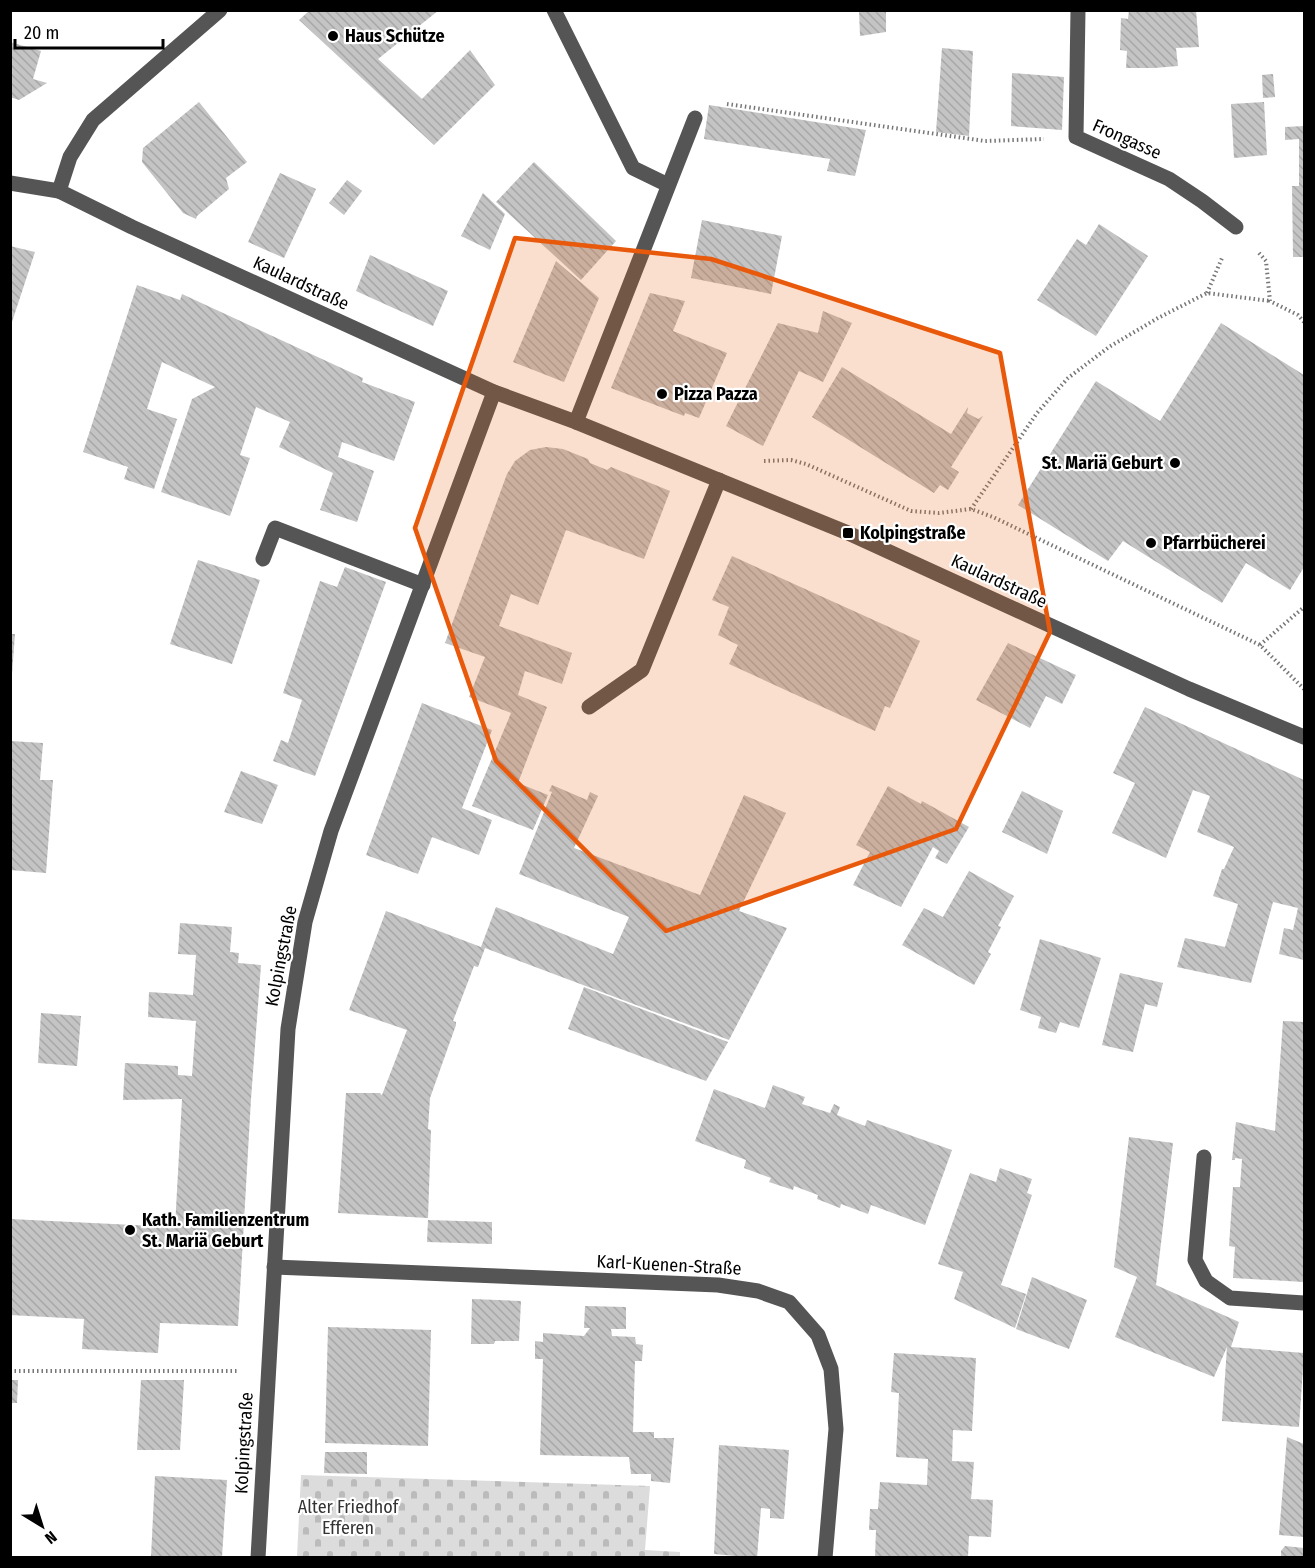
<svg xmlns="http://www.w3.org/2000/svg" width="1315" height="1568" font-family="'Fira Sans Condensed',sans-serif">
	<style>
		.cemetery { fill: url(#cemetery-stones) }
		.building { fill: url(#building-back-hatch) }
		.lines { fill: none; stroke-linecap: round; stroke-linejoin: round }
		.path { stroke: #777; stroke-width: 4; stroke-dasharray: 1.5 3; stroke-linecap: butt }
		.minor { stroke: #555; stroke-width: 15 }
		.marked { fill: #e8590c; fill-opacity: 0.2; stroke: #e8590c; stroke-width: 4.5; stroke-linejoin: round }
		.poi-dot { fill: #000; stroke: #fff; stroke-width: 2 }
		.labels { text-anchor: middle; stroke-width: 4.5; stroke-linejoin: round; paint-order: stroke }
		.poi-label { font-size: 18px; font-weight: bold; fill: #000; stroke: #fff; text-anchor: start }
		.street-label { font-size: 18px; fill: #000; stroke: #fff }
		.park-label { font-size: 18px; fill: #333; stroke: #fff }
	</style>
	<defs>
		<pattern id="cemetery-stones" width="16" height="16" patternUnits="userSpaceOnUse" patternTransform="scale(1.5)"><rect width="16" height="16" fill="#dcdcdc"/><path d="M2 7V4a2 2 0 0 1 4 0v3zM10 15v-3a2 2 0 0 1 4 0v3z" fill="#bbb"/></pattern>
		<pattern id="building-back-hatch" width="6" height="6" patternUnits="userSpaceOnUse" patternTransform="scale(1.5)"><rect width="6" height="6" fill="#c4c4c4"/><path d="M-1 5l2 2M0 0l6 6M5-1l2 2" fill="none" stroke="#a7a7a7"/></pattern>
	</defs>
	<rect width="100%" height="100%" fill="#fff"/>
	<!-- cemetery -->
	<path class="cemetery" d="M 301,1475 L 650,1486 L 645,1550 L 680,1552 L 680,1557 L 297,1557 Z"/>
	<!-- building -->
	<g class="building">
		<path d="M 310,10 L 439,10 L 378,59 L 422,99 L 470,50 L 495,85 L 434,145 L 299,20 Z"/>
		<path d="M 859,10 L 886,10 L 886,32 L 860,36 Z"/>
		<path d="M 1129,10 L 1196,10 L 1199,47 L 1176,48 L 1178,66 L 1154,68 L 1126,68 L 1127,51 L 1120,50 L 1121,18 L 1128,19 Z"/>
		<path d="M 10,42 L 41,51 L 33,79 L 47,83 L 19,100 L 10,97 Z"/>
		<path d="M 942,48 L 973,51 L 969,136 L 936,132 Z"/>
		<path d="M 1012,73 L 1064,77 L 1062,130 L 1011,126 Z"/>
		<path d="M 1273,74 L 1275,97 L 1263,98 L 1262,75 Z"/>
		<path d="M 199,102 L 247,162 L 226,178 L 229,189 L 197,216 L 196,219 L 183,213 L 142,162 L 143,148 Z"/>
		<path d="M 1264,102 L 1267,155 L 1234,158 L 1231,104 Z"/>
		<path d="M 709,105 L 866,130 L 855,176 L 827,171 L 830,159 L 704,139 Z"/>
		<path d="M 1304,126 L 1304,257 L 1293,257 L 1292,186 L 1299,186 L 1299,139 L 1285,140 L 1285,127 Z"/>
		<path d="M 534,162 L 616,241 L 581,280 L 496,202 Z"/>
		<path d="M 280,173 L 316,189 L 284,258 L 248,242 Z"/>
		<path d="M 347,180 L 362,191 L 344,215 L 329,203 Z"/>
		<path d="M 483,193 L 505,214 L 490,250 L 461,236 Z"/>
		<path d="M 702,220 L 782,236 L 771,294 L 691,278 Z"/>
		<path d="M 1099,224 L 1148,256 L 1096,336 L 1037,300 L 1077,239 L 1086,245 Z"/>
		<path d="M 10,246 L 35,252 L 11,325 L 10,325 Z"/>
		<path d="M 370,255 L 448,291 L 433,326 L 356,291 Z"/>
		<path d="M 556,261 L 599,298 L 564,382 L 513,362 Z"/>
		<path d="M 137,285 L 180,300 L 182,294 L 363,378 L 362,382 L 415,402 L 394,461 L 342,442 L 338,457 L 374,471 L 357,522 L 320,510 L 333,473 L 279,447 L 290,422 L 256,407 L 240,455 L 250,458 L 230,516 L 161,492 L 192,399 L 215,387 L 162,362 L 147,409 L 177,419 L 154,489 L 124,479 L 128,467 L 83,452 Z"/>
		<path d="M 650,293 L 685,301 L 673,331 L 727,353 L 699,418 L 685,413 L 684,416 L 611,388 Z"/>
		<path d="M 823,311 L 852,323 L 823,382 L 799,371 L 763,446 L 726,426 L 778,323 L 818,333 Z"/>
		<path d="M 1221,323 L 1304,375 L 1304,567 L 1290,590 L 1246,563 L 1222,603 L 1123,541 L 1108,561 L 1018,505 L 1096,381 L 1160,421 Z"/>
		<path d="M 842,367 L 951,434 L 968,407 L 967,413 L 978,419 L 983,416 L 951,467 L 959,472 L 948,490 L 940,485 L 934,493 L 812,417 Z"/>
		<path d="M 546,447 L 563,449 L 588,459 L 590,463 L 607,470 L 611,467 L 670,491 L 644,559 L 566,530 L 538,605 L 511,594 L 499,626 L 572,653 L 562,684 L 525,671 L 518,695 L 547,707 L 518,783 L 548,795 L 533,830 L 472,806 L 511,713 L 469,697 L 485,657 L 445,643 L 507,474 L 515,461 L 530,450 Z"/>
		<path d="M 732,556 L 920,641 L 890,708 L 885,706 L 875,731 L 729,664 L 738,645 L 718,635 L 729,607 L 712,600 Z"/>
		<path d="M 198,560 L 260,580 L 232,664 L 170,644 Z"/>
		<path d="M 345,567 L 386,582 L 315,776 L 273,761 L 281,740 L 288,743 L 302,700 L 283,693 L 320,581 L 337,587 Z"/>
		<path d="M 10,634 L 15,634 L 12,674 L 10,674 Z"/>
		<path d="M 1008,643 L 1076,675 L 1062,704 L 1046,696 L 1030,728 L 976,700 Z"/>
		<path d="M 422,703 L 492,730 L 462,808 L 492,820 L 479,855 L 432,837 L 418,874 L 366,855 Z"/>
		<path d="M 1145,707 L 1304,780 L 1304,960 L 1279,954 L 1284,928 L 1293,930 L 1298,908 L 1273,902 L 1251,983 L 1177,967 L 1185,938 L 1225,947 L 1238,904 L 1213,896 L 1222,869 L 1224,869 L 1234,847 L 1197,832 L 1210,796 L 1193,790 L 1166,858 L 1112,833 L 1135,783 L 1113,773 Z"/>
		<path d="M 10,741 L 43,743 L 40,780 L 53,780 L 46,873 L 10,870 Z"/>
		<path d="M 241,771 L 278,785 L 262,824 L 224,812 Z"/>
		<path d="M 552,785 L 587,800 L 590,792 L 598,796 L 574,848 L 700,895 L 744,795 L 786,813 L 739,911 L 787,928 L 729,1040 L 485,948 L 478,967 L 474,966 L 453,1021 L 456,1022 L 456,1025 L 430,1098 L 428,1129 L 431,1130 L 428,1218 L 338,1213 L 346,1093 L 381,1093 L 380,1094 L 382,1095 L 407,1030 L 349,1010 L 386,911 L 481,947 L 496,907 L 613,954 L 629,917 L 519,874 L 552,792 L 549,791 Z"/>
		<path d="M 888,786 L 921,804 L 922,801 L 969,827 L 947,864 L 935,858 L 939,851 L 933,847 L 901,907 L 853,885 L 870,852 L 856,845 Z"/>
		<path d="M 1022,791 L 1063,811 L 1047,854 L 1002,832 Z"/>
		<path d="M 969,871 L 1014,896 L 998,926 L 1001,927 L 988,952 L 991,954 L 974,985 L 902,945 L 924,908 L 943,917 Z"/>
		<path d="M 180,923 L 232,927 L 230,952 L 239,953 L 238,963 L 261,965 L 251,1099 L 238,1326 L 160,1323 L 158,1353 L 82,1349 L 84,1319 L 10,1315 L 10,1219 L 175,1227 L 182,1099 L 123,1100 L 125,1063 L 178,1066 L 178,1075 L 192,1076 L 196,1021 L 148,1017 L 149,992 L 193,995 L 196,955 L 178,954 Z"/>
		<path d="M 1040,939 L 1101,958 L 1079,1028 L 1060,1022 L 1056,1033 L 1038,1028 L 1041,1017 L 1020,1010 Z"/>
		<path d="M 1120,973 L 1163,983 L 1157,1007 L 1145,1004 L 1133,1052 L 1102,1045 Z"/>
		<path d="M 584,987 L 728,1042 L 706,1081 L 568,1029 Z"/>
		<path d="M 41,1013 L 81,1016 L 77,1066 L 38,1063 Z"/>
		<path d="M 1283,1021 L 1304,1022 L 1304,1282 L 1233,1278 L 1235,1247 L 1229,1246 L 1233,1187 L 1240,1187 L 1242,1159 L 1235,1158 L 1235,1160 L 1232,1160 L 1236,1122 L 1275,1131 Z"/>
		<path d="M 773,1085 L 805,1097 L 802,1104 L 830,1113 L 834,1104 L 840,1107 L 837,1115 L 865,1126 L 867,1120 L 952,1150 L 925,1225 L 871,1205 L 868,1214 L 841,1204 L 840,1208 L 817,1199 L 818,1195 L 794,1186 L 793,1190 L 769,1182 L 771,1178 L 744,1168 L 746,1160 L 695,1141 L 714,1089 L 765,1108 Z"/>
		<path d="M 1129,1137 L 1173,1143 L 1156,1285 L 1239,1322 L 1231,1347 L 1304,1353 L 1299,1427 L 1222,1421 L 1227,1347 L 1214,1377 L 1115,1337 L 1137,1277 L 1114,1267 Z"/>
		<path d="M 1000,1168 L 1032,1179 L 1027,1193 L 1032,1195 L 1001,1285 L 1026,1294 L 1015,1328 L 954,1299 L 963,1272 L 938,1264 L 970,1173 L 996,1182 Z"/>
		<path d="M 428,1220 L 492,1222 L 492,1244 L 427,1242 Z"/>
		<path d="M 1032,1277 L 1087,1300 L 1069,1349 L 1016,1329 Z"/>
		<path d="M 472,1299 L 521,1301 L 519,1341 L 495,1341 L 494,1344 L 471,1344 Z"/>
		<path d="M 585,1306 L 626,1307 L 626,1329 L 611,1329 L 612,1336 L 635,1337 L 636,1344 L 643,1345 L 642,1361 L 635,1361 L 633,1432 L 654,1432 L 654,1438 L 674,1438 L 670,1483 L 651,1481 L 651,1474 L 631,1474 L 629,1457 L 540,1455 L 543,1359 L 535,1359 L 535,1341 L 543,1342 L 543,1333 L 584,1336 L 590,1328 L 584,1328 Z"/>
		<path d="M 328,1327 L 431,1330 L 428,1446 L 325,1443 Z"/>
		<path d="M 894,1353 L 976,1358 L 972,1431 L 953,1430 L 952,1461 L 974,1462 L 971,1499 L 993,1500 L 991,1537 L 969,1536 L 968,1557 L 875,1557 L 876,1530 L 869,1530 L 870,1509 L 878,1509 L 880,1482 L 927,1485 L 928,1459 L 896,1457 L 899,1393 L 891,1392 Z"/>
		<path d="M 10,1380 L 18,1380 L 17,1403 L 10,1403 Z"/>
		<path d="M 141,1380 L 184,1380 L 180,1450 L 137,1450 Z"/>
		<path d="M 1287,1437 L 1304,1444 L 1304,1537 L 1279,1535 Z"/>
		<path d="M 719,1445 L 789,1450 L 784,1519 L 770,1518 L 770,1509 L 761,1508 L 757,1558 L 714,1554 Z"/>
		<path d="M 325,1452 L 367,1452 L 367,1474 L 324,1473 Z"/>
		<path d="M 155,1476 L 227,1480 L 222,1557 L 151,1557 Z"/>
		<path d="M 1285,1546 L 1304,1548 L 1304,1557 L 1281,1557 L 1281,1551 Z"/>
	</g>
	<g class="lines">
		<!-- path -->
		<g class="path">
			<path d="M 727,104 L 985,141 L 1044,139"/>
			<path d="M 1259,253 L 1266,261 L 1270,301 L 1298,315 L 1304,322"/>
			<path d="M 1207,293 L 1222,258"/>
			<path d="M 764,461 L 791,460 L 806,464 L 911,511 L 939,513 L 971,509 L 993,517 L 1260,645 L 1304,689"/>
			<path d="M 971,509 L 1037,413 L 1068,378 L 1109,347 L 1158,318 L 1207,293 L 1270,301"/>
			<path d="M 1260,645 L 1304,607"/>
			<path d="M 10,1371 L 237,1371"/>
		</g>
		<!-- minor -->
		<g class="minor">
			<path d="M 554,10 L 633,168 L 668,185"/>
			<path d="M 1078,10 L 1076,137 L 1169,179 L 1202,201 L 1236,227"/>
			<path d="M 10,183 L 59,191 L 132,227 L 494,392 L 576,422 L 848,533 L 1189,689 L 1304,737"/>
			<path d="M 59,191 L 70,157 L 93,120 L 220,10"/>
			<path d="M 576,422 L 695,118"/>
			<path d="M 263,559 L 275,528 L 423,585"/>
			<path d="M 589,707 L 642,670 L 719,480"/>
			<path d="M 1204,1157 L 1195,1260 L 1206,1281 L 1230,1298 L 1304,1303"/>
			<path d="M 274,1267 L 718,1285 L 758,1291 L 789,1302 L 818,1335 L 831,1369 L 836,1429 L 825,1558"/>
			<path d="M 258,1558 L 288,1029 L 305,922 L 331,831 L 494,392"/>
		</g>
	</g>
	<!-- marked area -->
	<path class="marked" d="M 515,238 L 711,259 L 1000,353 L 1050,632 L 956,829 L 666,931 L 496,761 L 415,528 Z"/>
	<!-- markers -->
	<g class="poi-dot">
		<circle cx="333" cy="36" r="6"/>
		<circle cx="662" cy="394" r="6"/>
		<circle cx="1175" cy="463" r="6"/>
		<rect x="842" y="527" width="12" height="12" rx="3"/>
		<circle cx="1151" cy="543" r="6"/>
		<circle cx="130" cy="1230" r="6"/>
	</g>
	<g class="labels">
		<!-- poi labels -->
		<g class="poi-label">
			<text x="345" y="42">Haus Schütze</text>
			<text x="674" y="400">Pizza Pazza</text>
			<text x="1163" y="469" text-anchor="end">St. Mariä Geburt</text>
			<text x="860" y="539">Kolpingstraße</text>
			<text x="1163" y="549">Pfarrbücherei</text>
			<text x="142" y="1226">Kath. Familienzentrum<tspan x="142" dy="21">St. Mariä Geburt</tspan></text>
		</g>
		<!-- street labels -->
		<g class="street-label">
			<text transform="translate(1127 139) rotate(24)" y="6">Frongasse</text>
			<text transform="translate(301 283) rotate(25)" y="6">Kaulardstraße</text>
			<text transform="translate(999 581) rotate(25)" y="6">Kaulardstraße</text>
			<text transform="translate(281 956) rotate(-79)" y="6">Kolpingstraße</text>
			<text transform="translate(669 1265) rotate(3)" y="6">Karl-Kuenen-Straße</text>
			<text transform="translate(244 1443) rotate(-87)" y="6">Kolpingstraße</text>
		</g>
		<!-- park labels -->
		<g class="park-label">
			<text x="348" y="1513">Alter Friedhof<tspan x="348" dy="21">Efferen</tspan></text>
		</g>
	</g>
	<!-- border -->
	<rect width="1315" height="1568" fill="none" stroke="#000000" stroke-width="24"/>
	<!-- north arrow -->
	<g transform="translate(42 1526) rotate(142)" stroke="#ffffff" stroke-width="4.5" paint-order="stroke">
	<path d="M0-4.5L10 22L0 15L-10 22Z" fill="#000000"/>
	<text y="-9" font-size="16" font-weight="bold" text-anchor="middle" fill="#000000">N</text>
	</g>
	<!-- scale -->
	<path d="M15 39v9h148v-9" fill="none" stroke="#000000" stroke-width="3"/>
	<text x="24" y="39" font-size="18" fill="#000000" stroke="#ffffff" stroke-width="4.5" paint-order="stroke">20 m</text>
</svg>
